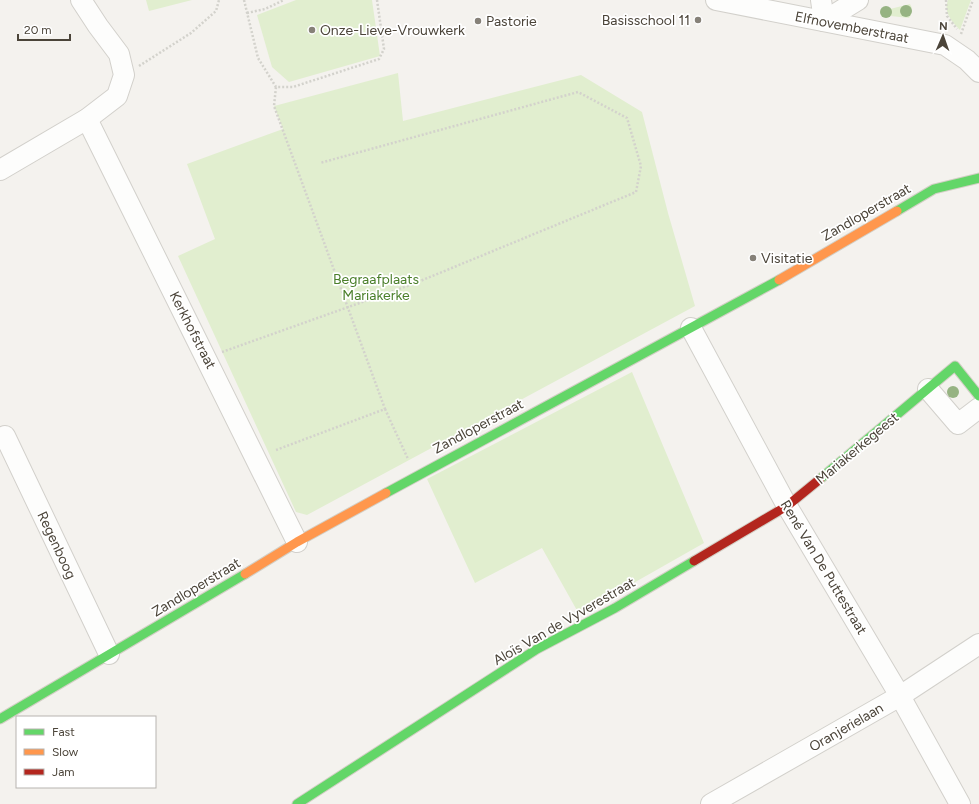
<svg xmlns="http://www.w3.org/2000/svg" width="979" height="804" font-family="Figtree,sans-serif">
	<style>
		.green { fill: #e1eecf }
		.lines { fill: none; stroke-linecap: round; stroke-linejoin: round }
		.street-casing { stroke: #d2d0cb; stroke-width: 22 }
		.fast-casing { stroke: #d3cfc5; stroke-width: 11 }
		.slow-casing { stroke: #d3cfc5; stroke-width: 11 }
		.jam-casing { stroke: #d3cfc5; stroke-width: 11 }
		.path { stroke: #d3d2cc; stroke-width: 2.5; stroke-dasharray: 2 2; stroke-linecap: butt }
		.street { stroke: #fdfdfc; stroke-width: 20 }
		.fast { stroke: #63d668; stroke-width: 9 }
		.slow { stroke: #ff974d; stroke-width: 9 }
		.jam { stroke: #b3261e; stroke-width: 9 }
		.tree { fill: #96b382 }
		.poi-dot { fill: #868178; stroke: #fff; stroke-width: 1.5 }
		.labels { text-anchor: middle; stroke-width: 3.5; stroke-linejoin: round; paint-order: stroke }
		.poi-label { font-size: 14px; fill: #4b4439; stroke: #fff; text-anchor: start }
		.street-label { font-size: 14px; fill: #4b4439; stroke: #fff }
		.park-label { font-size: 14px; fill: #4a7f2a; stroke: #fff }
	</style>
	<rect width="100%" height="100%" fill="#f4f2ee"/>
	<!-- green -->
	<g class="green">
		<path d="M 146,0 L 192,0 L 149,11 Z"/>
		<path d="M 296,0 L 372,0 L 380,56 L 289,82 L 272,67 L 257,15 Z"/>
		<path d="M 948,0 L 971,0 L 960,30 C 952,22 943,12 948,0 Z"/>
		<path d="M 910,4 L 912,8 L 910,9 L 910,14 L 911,15 L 909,18 L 882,15 L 882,11 Z"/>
		<path d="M 398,73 L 403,121 L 581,75 L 642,112 L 668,213 L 695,306 L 307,515 L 296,512 L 178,256 L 215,239 L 187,164 L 283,129 L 274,106 L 278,105 Z"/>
		<path d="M 632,372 L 704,543 L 579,614 L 542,548 L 475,583 L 427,479 Z"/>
	</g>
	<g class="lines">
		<defs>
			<g id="street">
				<path d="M 716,0 L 945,45 L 967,60 L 979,72"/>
				<path d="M 821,0 L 824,21"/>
				<path d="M 824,21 L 858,0"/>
				<path d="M 87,119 L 297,542"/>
				<path d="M 0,170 L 87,119 L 117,96 L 124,75 L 119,54 L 98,26 L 81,0"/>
				<path d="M 691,328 L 787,506 L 900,696 L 960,804"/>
				<path d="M 928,389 L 958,424 L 979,408"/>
				<path d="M 5,436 L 109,654"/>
				<path d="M 711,804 L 900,696 L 979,644"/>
			</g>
			<g id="fast">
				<path d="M 897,211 L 934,189 L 979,178"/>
				<path d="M 820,479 L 955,366 L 979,396"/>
				<path d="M 386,493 L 779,280"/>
				<path d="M 0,719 L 245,574"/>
				<path d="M 297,804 L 537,649 L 615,608 L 694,561"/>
			</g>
			<g id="slow">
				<path d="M 779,280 L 897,211"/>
				<path d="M 245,574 L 297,542 L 386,493"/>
			</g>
			<path id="jam" d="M 694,561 L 787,506 L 820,479"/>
		</defs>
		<!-- street casing -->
		<use href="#street" class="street-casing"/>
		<!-- fast casing -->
		<use href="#fast" class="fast-casing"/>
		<!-- slow casing -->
		<use href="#slow" class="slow-casing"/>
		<!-- jam casing -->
		<use href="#jam" class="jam-casing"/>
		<!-- path -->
		<g class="path">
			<path d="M 244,0 L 258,58 L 276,87 L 293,87 L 379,59 L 384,49 L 377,0"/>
			<path d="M 946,0 L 947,16 L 957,29"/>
			<path d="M 247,13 L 265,9 L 284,0"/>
			<path d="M 961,34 L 973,0"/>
			<path d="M 139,66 L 191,33 L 216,11 L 219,0"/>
			<path d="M 222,352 L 413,284 L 636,192 L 641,166 L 627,118 L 578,92 L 320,163"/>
			<path d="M 385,409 L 408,459"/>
			<path d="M 276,450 L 385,409 L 274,106 L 276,87"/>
		</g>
		<!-- street -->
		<use href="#street" class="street"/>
		<!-- fast -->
		<use href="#fast" class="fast"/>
		<!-- slow -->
		<use href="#slow" class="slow"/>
		<!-- jam -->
		<use href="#jam" class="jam"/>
	</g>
	<!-- trees -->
	<g class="tree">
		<circle cx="906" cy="11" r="6"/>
		<circle cx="886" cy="12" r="6"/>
		<circle cx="953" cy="392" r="6"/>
	</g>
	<!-- markers -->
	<g class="poi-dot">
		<circle cx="698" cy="20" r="4"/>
		<circle cx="478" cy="21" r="4"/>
		<circle cx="312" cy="30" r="4"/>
		<circle cx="753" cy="258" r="4"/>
	</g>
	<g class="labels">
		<!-- poi labels -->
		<g class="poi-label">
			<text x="690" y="25" text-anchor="end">Basisschool 11</text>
			<text x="486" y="26">Pastorie</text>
			<text x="320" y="35">Onze-Lieve-Vrouwkerk</text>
			<text x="761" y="263">Visitatie</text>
		</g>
		<!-- street labels -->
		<g class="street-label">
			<text transform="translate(852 27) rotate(11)" y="5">Elfnovemberstraat</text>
			<text transform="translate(866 212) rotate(-30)" y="5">Zandloperstraat</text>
			<text transform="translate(193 330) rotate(63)" y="5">Kerkhofstraat</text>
			<text transform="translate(478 426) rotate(-28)" y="5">Zandloperstraat</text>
			<text transform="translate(857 448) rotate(-40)" y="5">Mariakerkegeest</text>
			<text transform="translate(57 545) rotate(65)" y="5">Regenboog</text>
			<text transform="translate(824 567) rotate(59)" y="5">René Van De Puttestraat</text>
			<text transform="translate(196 587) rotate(-31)" y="5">Zandloperstraat</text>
			<text transform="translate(564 621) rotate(-30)" y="5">Aloïs Van de Vyverestraat</text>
			<text transform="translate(846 727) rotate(-30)" y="5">Oranjerielaan</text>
		</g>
		<!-- park labels -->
		<g class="park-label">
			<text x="376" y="284">Begraafplaats<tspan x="376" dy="16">Mariakerke</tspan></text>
		</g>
	</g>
	<!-- legend -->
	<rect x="16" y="716" width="140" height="72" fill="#ffffff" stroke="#b7b4b0"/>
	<rect x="24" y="729" width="20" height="6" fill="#63d668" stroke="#b7b4b0"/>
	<text x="52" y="736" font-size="12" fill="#4b4439">Fast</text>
	<rect x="24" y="749" width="20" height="6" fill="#ff974d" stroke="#b7b4b0"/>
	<text x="52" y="756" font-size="12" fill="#4b4439">Slow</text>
	<rect x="24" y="769" width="20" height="6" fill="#b3261e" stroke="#b7b4b0"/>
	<text x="52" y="776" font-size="12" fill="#4b4439">Jam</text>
	<!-- north arrow -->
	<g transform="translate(943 36) rotate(2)" stroke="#ffffff" stroke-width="3" paint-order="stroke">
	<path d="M0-3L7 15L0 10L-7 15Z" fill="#4b4439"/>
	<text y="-6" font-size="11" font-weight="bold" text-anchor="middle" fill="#4b4439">N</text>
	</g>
	<!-- scale -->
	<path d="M18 34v6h52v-6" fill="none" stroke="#4b4439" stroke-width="2"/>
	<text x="24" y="34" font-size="12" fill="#4b4439" stroke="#ffffff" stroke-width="3" paint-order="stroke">20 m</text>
</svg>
